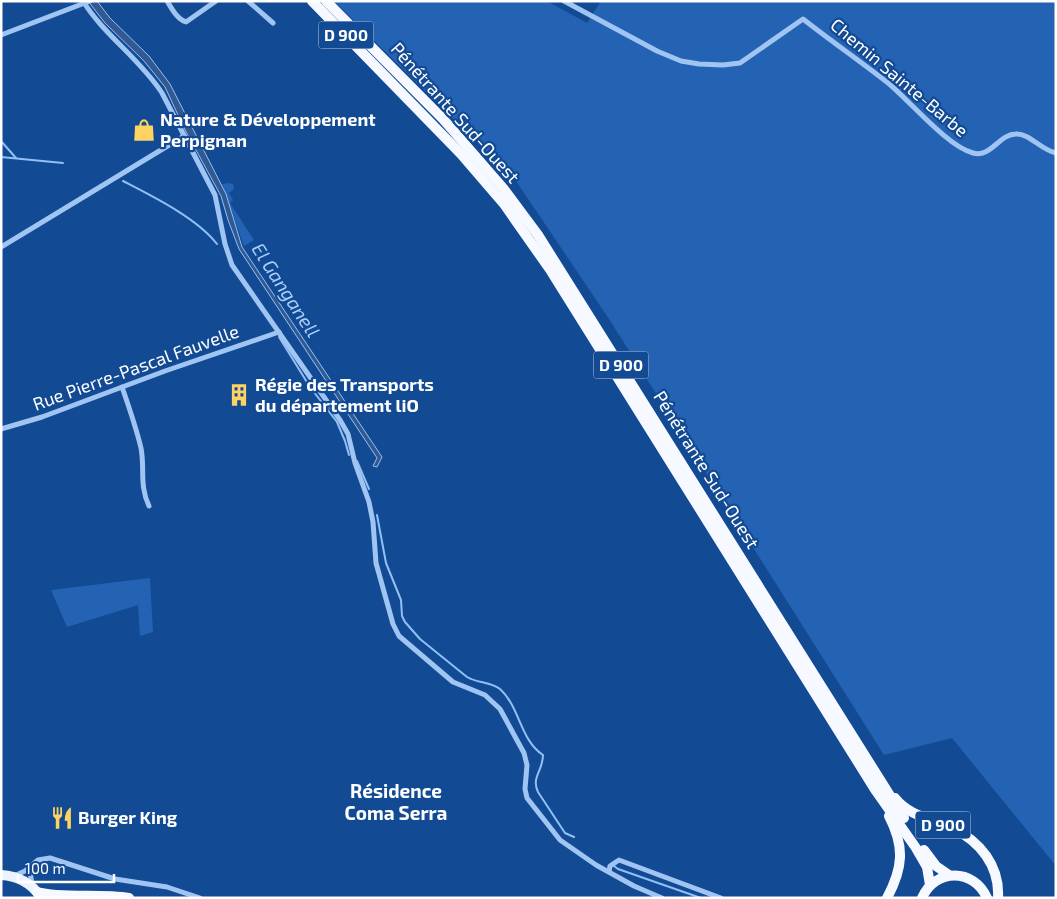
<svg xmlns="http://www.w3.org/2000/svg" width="1057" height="899" font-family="'Exo 2',sans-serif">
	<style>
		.green { fill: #2463b3 }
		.water { fill: #325a91; stroke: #92c0f6 }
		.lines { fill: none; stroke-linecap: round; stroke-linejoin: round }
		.stream { stroke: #92c0f6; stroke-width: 2 }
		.minor { stroke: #a0c5f3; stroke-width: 5 }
		.primary { stroke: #ecf3ff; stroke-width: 10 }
		.trunk { stroke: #f6f9ff; stroke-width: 10 }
		.labels { text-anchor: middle; stroke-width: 4.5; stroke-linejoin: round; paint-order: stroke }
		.shield { fill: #124a94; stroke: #b8c9df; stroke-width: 1 }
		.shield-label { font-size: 16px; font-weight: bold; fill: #fff }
		.street-label { font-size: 18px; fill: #fff; stroke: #124a94 }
		.poi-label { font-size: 18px; font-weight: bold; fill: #fff; stroke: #124a94; text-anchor: start }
		.water-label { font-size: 19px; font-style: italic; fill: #accffa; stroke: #124a94 }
		.neighbourhood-label { font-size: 19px; font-weight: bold; fill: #fff; stroke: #124a94 }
	</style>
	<rect width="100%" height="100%" fill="#124a94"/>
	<!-- green -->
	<g class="green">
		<path d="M 334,1 L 547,1 L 587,23 L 601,1 L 1056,1 L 1056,866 L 952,738 L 884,755 L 609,319 L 516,181 Z"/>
		<path d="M 229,183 L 233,184 L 234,189 L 229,193 L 233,200 L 230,203 L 254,240 L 244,246 L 222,184 Z"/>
		<path d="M 150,578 L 153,632 L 140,636 L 138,605 L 67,627 L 51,590 Z"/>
	</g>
	<!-- water -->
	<path class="water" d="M 88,1 L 97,1 L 110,18 L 149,56 L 170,84 L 226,194 L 242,247 L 382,457 L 377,467 L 373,466 L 377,458 L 239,249 L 228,220 L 221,196 L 184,128 L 165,87 L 144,61 L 105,23 Z"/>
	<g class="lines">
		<!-- stream -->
		<g class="stream">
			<path d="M 1,141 L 16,158"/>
			<path d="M 1,157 L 63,163"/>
			<path d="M 123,181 C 152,196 197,218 217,244"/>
			<path d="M 279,337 L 310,387 L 337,422 L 345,441 L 349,455"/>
			<path d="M 357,461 L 369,489"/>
			<path d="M 377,515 L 386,563 L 401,600 L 402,616 L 405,622 L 420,639 L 467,677 C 477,683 491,682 500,689 C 520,707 520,740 543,755 C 543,771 531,777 538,792 L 565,833 L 574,837"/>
			<path d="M 614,866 L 618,869 L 701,898"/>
		</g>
		<!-- minor -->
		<g class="minor">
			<path d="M 83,1 C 103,34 140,59 162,93 L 215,195 L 225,244 L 232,265 L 340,420 L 348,434 L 355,463 L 369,502 L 373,522 L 376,563 L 393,624 L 399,636 L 453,682 L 485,695 L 500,709 L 524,753 L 527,765 L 525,789 L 527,798 L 560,840 L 596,865 L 634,886 L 662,898"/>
			<path d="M 167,1 C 172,9 177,19 186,22 L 216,1"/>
			<path d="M 248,1 L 273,23"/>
			<path d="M 564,1 L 657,51 L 681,61 L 699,64 L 723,65 L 740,63 L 803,19 C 831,41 860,61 888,83 C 910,101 947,146 973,153 C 991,158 999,134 1016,134 C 1029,133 1041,150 1056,153"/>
			<path d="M 1,35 L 90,1"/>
			<path d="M 1,247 L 184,136"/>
			<path d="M 122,387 C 129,407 136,427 141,448 C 145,469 139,485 149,506"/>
			<path d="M 1,429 L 42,417 L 165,371 L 279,332"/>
			<path d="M 609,872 L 610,866 L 619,860 L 721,898"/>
			<path d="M 14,876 L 25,871 L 38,860 L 50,858 L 115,879 L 167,887 L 200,898"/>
			<path d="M 32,884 L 30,872 L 32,866"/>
		</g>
		<!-- primary -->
		<path class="primary" d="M 1,875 C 18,876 32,883 41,898"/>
		<!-- trunk -->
		<g class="trunk">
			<path d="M 312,1 L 461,154 L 504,204 L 551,271 L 876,791 L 916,848 L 927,867 L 930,885"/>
			<path d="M 326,1 L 443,119 L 503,188 L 538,235 L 904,818"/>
			<path d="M 895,798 C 909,816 932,819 952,828 C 980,841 1000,866 998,898"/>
			<path d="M 924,850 L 936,866 L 949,875"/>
			<path d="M 37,892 C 64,899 100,893 129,898"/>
			<path d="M 887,898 C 903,868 905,847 889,816"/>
			<path d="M 922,898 C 935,868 974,868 987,898"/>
		</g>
	</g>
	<!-- icons -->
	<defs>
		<symbol id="shop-bare" viewBox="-9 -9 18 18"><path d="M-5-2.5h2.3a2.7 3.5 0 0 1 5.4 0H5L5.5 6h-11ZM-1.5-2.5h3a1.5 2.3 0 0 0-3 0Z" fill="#ffd362" stroke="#124a94" stroke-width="2.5" paint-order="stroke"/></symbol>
		<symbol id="building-bare" viewBox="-9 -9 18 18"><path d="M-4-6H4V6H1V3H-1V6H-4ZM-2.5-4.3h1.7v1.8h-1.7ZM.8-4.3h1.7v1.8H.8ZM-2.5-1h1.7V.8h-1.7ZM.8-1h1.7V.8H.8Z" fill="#ffd362" stroke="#124a94" stroke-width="2.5" paint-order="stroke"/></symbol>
		<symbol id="restaurant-bare" viewBox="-9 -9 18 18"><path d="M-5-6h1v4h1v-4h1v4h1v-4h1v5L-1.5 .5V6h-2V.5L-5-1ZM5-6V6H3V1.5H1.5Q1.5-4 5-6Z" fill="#ffd362" stroke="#124a94" stroke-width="2.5" paint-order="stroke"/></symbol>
	</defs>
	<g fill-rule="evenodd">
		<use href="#shop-bare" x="128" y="114" width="32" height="32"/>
		<use href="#building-bare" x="223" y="379" width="32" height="32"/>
		<use href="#restaurant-bare" x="46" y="802" width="32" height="32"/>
	</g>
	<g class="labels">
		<!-- shield labels -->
		<g class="shield">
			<rect x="318.5" y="21.5" width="55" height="27" rx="4"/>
			<rect x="593.5" y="351.5" width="55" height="27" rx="4"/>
			<rect x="915.5" y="811.5" width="55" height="27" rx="4"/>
		</g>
		<g class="shield-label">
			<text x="346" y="41">D 900</text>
			<text x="621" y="371">D 900</text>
			<text x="943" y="831">D 900</text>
		</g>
		<!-- street labels -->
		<g class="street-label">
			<text transform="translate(899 78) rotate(40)" y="6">Chemin Sainte-Barbe</text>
			<text transform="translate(455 113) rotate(48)" y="6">Pénétrante Sud-Ouest</text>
			<text transform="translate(136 368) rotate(-20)" y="6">Rue Pierre-Pascal Fauvelle</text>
			<text transform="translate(706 470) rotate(58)" y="6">Pénétrante Sud-Ouest</text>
		</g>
		<!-- poi labels -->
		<g class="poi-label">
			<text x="160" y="126">Nature &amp; Développement<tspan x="160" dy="21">Perpignan</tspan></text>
			<text x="255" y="391">Régie des Transports<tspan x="255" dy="21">du département liO</tspan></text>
			<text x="78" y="824">Burger King</text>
		</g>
		<!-- water labels -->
		<g class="water-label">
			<text transform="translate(286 290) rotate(57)" y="7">El Ganganell</text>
		</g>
		<!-- neighbourhood labels -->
		<g class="neighbourhood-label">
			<text x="396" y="798">Résidence<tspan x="396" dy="22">Coma Serra</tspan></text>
		</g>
	</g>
	<!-- border -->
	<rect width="1057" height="899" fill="none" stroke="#ffffff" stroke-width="5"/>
	<!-- scale -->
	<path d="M18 874v8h96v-8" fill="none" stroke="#ffffff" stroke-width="2.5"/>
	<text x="25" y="874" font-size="15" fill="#ffffff" stroke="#124a94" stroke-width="4" paint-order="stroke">100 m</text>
</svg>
